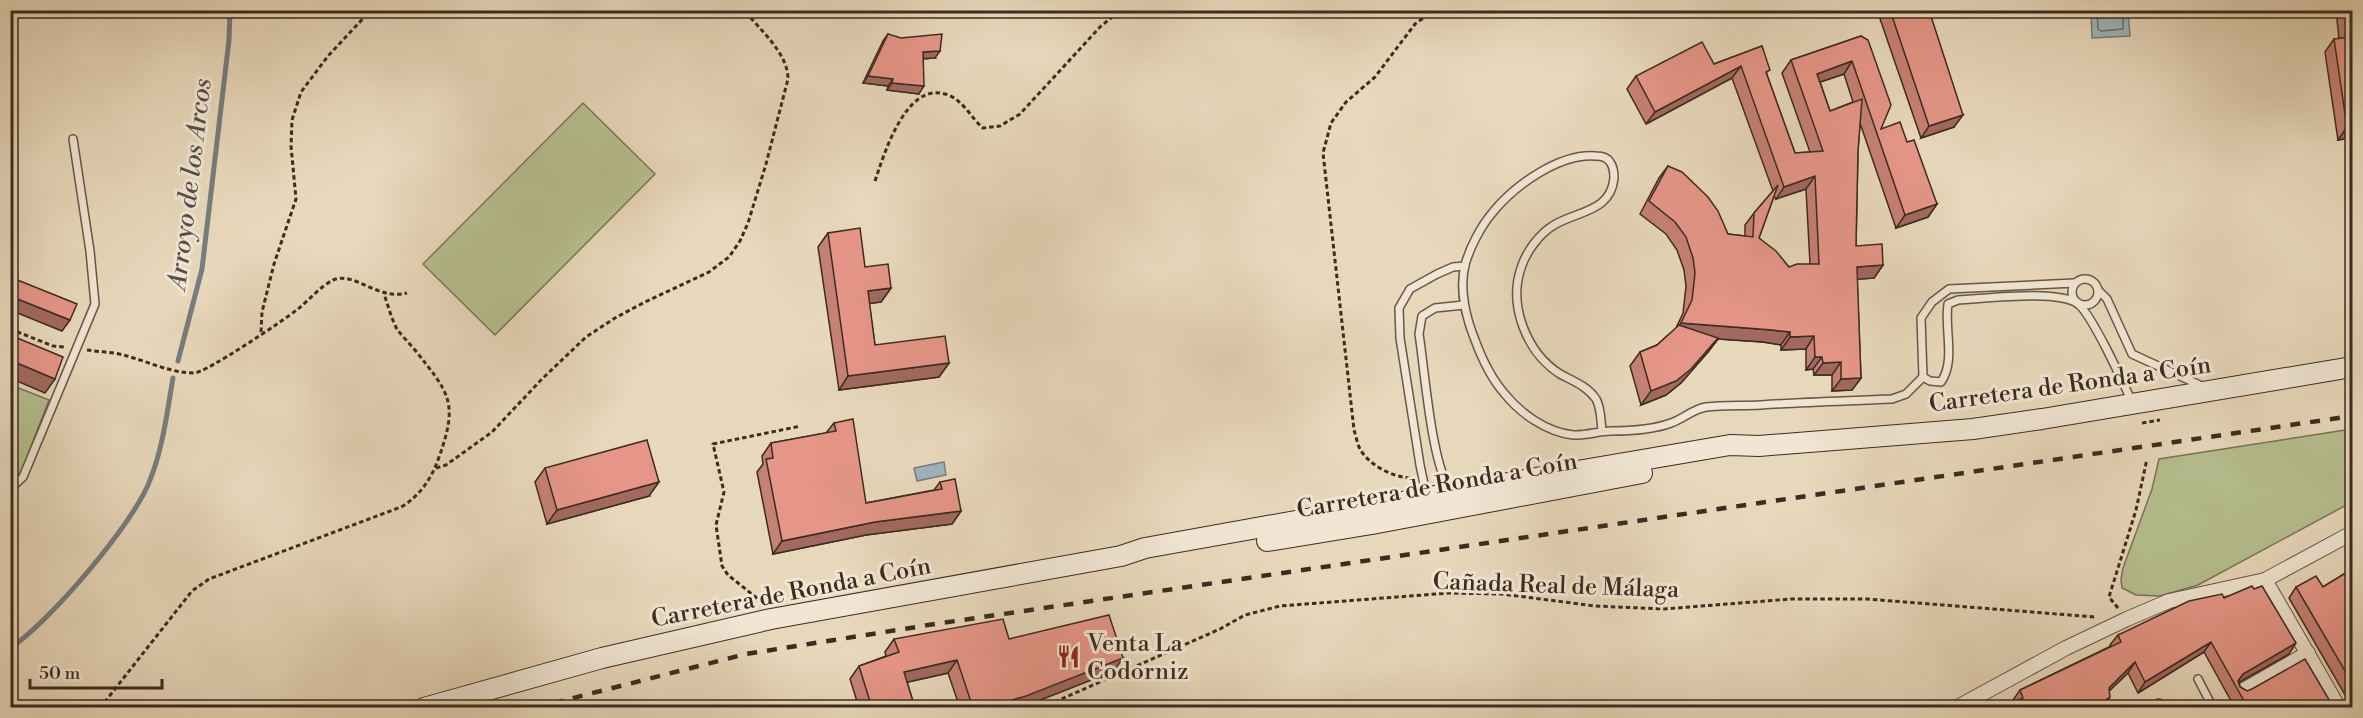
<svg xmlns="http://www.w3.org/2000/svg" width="2363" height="718" font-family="'Libre Bodoni',serif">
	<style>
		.green { fill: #b6bf90; stroke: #7a7558; stroke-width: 1.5 }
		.water { fill: #9eb6bc; stroke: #777e7e; stroke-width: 1.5 }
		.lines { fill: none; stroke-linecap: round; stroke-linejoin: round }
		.shore { stroke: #6e706e; stroke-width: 1.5 }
		.stream { stroke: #777e7e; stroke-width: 5 }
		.service-casing { stroke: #685647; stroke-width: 10 }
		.minor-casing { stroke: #685647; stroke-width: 16 }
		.secondary-casing { stroke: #3d2b20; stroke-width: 22 }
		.path { stroke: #3d2b20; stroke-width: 3; stroke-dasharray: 4.5 3; stroke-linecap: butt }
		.service { stroke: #f0e6d3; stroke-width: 7 }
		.minor { stroke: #f0e6d3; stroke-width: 14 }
		.secondary { stroke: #f0e6d3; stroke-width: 20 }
		.rail { stroke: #3d2b20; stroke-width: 4.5; stroke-dasharray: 10 10; stroke-linecap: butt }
		.wall { fill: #c68175; stroke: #3d2b20; stroke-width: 1.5; fill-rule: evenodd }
		.shaded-wall { fill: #a1695f; stroke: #3d2b20; stroke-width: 1.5 }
		.building { fill: #e69688; stroke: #3d2b20; stroke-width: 1.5 }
		.labels { text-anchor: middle; stroke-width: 6; stroke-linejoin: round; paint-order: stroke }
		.street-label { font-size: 24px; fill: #3d2b20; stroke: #f0e6d3 }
		.poi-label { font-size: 24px; fill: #3d2b20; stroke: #f0e6d3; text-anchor: start }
		.water-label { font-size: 26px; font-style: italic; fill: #554e47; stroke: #f0e6d3 }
	</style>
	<rect width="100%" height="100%" fill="#e8d8bb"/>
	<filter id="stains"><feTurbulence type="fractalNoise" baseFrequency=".00333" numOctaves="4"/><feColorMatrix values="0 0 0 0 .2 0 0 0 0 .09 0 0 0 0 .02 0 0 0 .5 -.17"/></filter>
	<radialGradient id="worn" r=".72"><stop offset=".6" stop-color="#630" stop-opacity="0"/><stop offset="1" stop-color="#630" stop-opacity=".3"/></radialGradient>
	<!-- green -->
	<g class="green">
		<path d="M 583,103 L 655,174 L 495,335 L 423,264 Z"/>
		<path d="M 11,385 L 49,400 L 20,475 L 11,471 Z"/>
		<path d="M 2352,429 L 2352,502 L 2198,585 L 2160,596 L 2136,595 L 2122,588 L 2121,579 L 2123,568 L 2152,489 L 2159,459 Z"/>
	</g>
	<!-- water -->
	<g class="water">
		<path d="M 2091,11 L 2128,11 L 2130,36 L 2092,38 Z"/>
		<path d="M 944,462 L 946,475 L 917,481 L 914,468 Z"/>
	</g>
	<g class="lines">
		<!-- shore -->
		<path class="shore" d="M 2097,10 L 2098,29 L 2101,31 L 2123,29 L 2123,10"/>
		<!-- stream -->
		<g class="stream">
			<path d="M 10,23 L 21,10"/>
			<path d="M 178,361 L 202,269 L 229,40 L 230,10"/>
			<path d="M 10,648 C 48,624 135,522 150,480 C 163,448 167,412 173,378"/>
		</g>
		<defs>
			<g id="service">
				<circle cx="2085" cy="292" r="13"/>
				<path d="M 2075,283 L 1949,289 L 1932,302 L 1921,318 L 1923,377 L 1930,381 L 1941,382 C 1956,361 1944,329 1948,304 L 1958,300 C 1984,299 2058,289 2078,304 C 2091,313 2124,384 2132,402"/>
				<path d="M 2099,291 L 2107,299 L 2132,354 L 2204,387"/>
				<path d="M 1602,431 C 1601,422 1601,407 1596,399 C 1587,386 1573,381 1560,374 C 1527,353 1508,306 1521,268 C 1526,252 1539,234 1554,225 C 1577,211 1611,212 1614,178 C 1614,173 1613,166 1610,162 C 1607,157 1601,156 1596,156 C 1560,153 1515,185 1493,212 C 1481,226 1470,247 1465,265 C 1459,289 1466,318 1475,340 C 1482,359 1491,378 1504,393 C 1520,413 1546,432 1573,435 C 1585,436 1599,431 1611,431 C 1631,431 1652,430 1671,423 C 1683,419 1693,409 1706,407 C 1723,405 1743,406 1761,405 C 1805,402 1848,401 1892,399 L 1906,394 L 1923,377"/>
				<path d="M 10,489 L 23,477 L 95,304 L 90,251 L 73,139"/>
				<path d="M 1451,489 C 1432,471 1424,364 1419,334 L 1422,316 L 1435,308 L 1464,305"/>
				<path d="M 1430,494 L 1425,489 L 1420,465 L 1400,338 L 1399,308 L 1410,289 L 1437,274 L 1453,267 L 1465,266"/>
				<path d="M 2198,679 L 2213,708"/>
				<path d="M 2159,703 L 2161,708"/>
			</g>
			<g id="minor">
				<path d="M 2265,580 L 2339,708"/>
				<path d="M 2240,692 L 2308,653"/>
				<path d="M 1956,708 L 2066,648 L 2127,619 L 2169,601 L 2265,580 L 2352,533"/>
			</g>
			<g id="secondary">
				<path d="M 1267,541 L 1372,524 L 1642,473"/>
				<path d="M 424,708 L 602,658 L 771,619 L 1121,556 L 1145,548 L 1525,480 L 1730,445 L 1759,446 L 1973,429 L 2042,419 L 2352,367"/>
			</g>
		</defs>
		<!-- service casing -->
		<use href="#service" class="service-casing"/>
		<!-- minor casing -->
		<use href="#minor" class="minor-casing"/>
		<!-- secondary casing -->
		<use href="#secondary" class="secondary-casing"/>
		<!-- path -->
		<g class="path">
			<path d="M 875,181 C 884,154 906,82 945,94 C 962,98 971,118 983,128 L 1000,126 L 1020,114 L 1101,26 L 1121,10"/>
			<path d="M 10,329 L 53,346 L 65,347"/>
			<path d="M 261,332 L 262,312 L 274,264 L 296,199 L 291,146 L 292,120 L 301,92 L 328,56 L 371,10"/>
			<path d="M 87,350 C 100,352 115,352 127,356 C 149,362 171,373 194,373 C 206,373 284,320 298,309 C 309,300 321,286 333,280 C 355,271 378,301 407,293"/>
			<path d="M 2142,423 L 2160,420"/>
			<path d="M 436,468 L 446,465 L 492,432 L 542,379 L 586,337 L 615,318 L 645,302 L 709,272 L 729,257 L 740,241 L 748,223 L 766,164 L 788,79 C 788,53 760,30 744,10"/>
			<path d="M 1410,478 C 1392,477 1369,465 1360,449 C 1357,443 1356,436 1354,430 L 1323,153 L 1331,123 L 1346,102 L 1375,77 L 1415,24 L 1435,10"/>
			<path d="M 763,603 L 728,575 L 722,566 L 716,525 L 724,492 L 713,444 L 801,426"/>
			<path d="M 2118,608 L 2109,597 L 2136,510 L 2147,459"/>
			<path d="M 100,708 L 192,591 L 209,579 L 401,507 C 420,496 432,478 439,457 C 459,402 449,393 415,350 C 409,343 402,336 397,329 C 391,318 388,305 384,294"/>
			<path d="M 1041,708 L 1220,629 L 1245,615 L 1280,606 L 1449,593 L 1502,594 L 1595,606 L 1664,609 L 1791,599 L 1867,599 L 2095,617"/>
		</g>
		<!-- service -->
		<use href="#service" class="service"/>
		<!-- minor -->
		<use href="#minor" class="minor"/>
		<!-- secondary -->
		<use href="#secondary" class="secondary"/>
		<!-- rail -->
		<path class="rail" d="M 534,708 L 746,654 L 935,624 L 2352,416"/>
	</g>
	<!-- wall -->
	<g class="wall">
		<path d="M 1877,10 L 1929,10 L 1954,127 L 1921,138 Z"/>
		<path d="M 2336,10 L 2352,10 L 2352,163 L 2349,138 L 2338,140 L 2325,52 L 2334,39 L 2339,39 Z"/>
		<path d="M 888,34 L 935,58 L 923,59 L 919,94 L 887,90 L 888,86 L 863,83 L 883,41 Z"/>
		<path d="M 1861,36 L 1881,129 L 1907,142 L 1937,204 L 1928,217 L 1896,228 L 1860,123 L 1858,151 L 1856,246 L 1883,265 L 1874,278 L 1857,279 L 1861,378 L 1852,390 L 1832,391 L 1832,375 L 1814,375 L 1813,369 L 1806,370 L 1806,349 L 1781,350 L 1781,345 L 1763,342 L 1718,339 L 1708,352 L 1681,383 L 1666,395 L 1641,405 L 1630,366 L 1640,352 L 1657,345 L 1676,328 L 1683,313 L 1686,286 L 1684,270 L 1677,250 L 1666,234 L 1640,214 L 1659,178 L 1668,166 L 1728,234 L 1745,236 L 1745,225 L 1754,213 L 1773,191 L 1732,78 L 1646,124 L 1627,89 L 1636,76 L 1714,64 L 1762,46 L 1767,75 L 1795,153 L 1810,152 L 1782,73 L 1791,60 ZM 1844,74 L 1853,102 L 1830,111 L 1820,82 ZM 1806,189 L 1810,264 L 1789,267 L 1759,238 L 1774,196 L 1776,199 Z"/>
		<path d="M 828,233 L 865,267 L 891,288 L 881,302 L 869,303 L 875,345 L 949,363 L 939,377 L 839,390 L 818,247 Z"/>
		<path d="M 834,423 L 866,503 L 934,490 L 940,482 L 961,511 L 952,524 L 866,535 L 773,554 L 757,472 L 763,464 L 762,456 L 771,443 L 826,433 Z"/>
		<path d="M 545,468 L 649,496 L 547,524 L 535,482 Z"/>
		<path d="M 2352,569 L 2352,707 L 2289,598 L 2296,587 L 2323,587 Z"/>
		<path d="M 2224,598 L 2289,654 L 2239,682 L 2240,687 L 2247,691 L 2334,708 L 2235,708 L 2204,652 L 2138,693 L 2128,673 L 2109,691 L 2103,708 L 2002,708 L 2003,706 L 2013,702 L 2013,700 L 2020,690 L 2111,646 L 2110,645 L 2118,635 Z"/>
		<path d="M 894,639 L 1009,639 L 1114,671 L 1020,708 L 960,708 L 948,673 L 907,682 L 915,708 L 859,708 L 850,679 L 859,666 L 886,656 L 885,652 Z"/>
	</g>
	<!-- shaded-wall -->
	<g class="shaded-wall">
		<path d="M 940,51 L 935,58 L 917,59 L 923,52 Z"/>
		<path d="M 1852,61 L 1844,74 L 1808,86 L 1817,74 Z"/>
		<path d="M 1741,66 L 1732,78 L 1646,124 L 1655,112 Z"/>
		<path d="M 868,76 L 893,79 L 888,86 L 863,83 Z"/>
		<path d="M 892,83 L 924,86 L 919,94 L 887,90 Z"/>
		<path d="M 1963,115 L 1954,127 L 1921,138 L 1929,126 Z"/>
		<path d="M 2352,126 L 2352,133 L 2349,138 L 2338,140 L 2347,127 Z"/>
		<path d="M 1815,176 L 1806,189 L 1776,199 L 1784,187 Z"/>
		<path d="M 1937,204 L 1928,217 L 1896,228 L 1905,215 Z"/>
		<path d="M 1883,265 L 1874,278 L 1848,280 L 1857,267 Z"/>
		<path d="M 891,288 L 881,302 L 858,305 L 868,291 Z"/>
		<path d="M 10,296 L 70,320 L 62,331 L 10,310 Z"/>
		<path d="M 1681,323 L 1772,330 L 1790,332 L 1781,345 L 1763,342 L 1718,339 L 1708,352 L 1681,383 L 1666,395 L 1641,405 L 1651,391 L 1672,336 Z"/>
		<path d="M 1814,336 L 1806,349 L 1781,350 L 1790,337 Z"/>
		<path d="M 1815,357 L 1822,357 L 1813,369 L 1806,370 Z"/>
		<path d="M 10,360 L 55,379 L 45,393 L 10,378 Z"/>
		<path d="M 1841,362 L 1832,375 L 1814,375 L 1823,363 Z"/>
		<path d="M 949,363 L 939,377 L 839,390 L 848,376 Z"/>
		<path d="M 1861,378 L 1852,390 L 1832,391 L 1841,379 Z"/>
		<path d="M 659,482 L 649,496 L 547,524 L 557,510 Z"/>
		<path d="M 961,511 L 952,524 L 866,535 L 773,554 L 782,541 L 875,522 Z"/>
		<path d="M 2211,642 L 2204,652 L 2138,693 L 2145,682 Z"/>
		<path d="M 2296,643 L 2289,654 L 2236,684 L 2243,674 Z"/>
		<path d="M 1123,658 L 1114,671 L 1020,708 L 984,708 Z"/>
		<path d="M 957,660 L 948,673 L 895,685 L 904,672 Z"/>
		<path d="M 2135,662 L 2128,673 L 2102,698 L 2109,688 Z"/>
		<path d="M 2110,697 L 2103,708 L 2094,708 Z"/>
	</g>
	<!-- building -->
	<g class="building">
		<path d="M 1890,10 L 1929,10 L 1963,115 L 1929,126 Z"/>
		<path d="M 2347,10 L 2352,10 L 2352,126 L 2347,127 L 2334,39 L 2349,37 Z"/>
		<path d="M 888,34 L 901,38 L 942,34 L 940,51 L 923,52 L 924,86 L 892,83 L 893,79 L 868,76 Z"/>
		<path d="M 1861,36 L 1868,40 L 1891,105 L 1881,129 L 1900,122 L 1907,142 L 1914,140 L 1937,204 L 1905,215 L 1852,61 L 1817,74 L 1830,111 L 1862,99 L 1858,151 L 1856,246 L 1882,244 L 1883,265 L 1857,267 L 1861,378 L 1841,379 L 1841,362 L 1823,363 L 1822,357 L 1815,357 L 1814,336 L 1790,337 L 1790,332 L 1772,330 L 1681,323 L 1692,300 L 1695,273 L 1693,258 L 1686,237 L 1675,222 L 1649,201 L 1668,166 L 1682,172 L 1708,197 L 1718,211 L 1728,234 L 1753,237 L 1754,213 L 1778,185 L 1759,238 L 1776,251 L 1789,267 L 1797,264 L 1819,264 L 1815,176 L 1784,187 L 1741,66 L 1655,112 L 1636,76 L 1702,42 L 1714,64 L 1762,46 L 1770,70 L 1766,72 L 1795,153 L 1823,151 L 1791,60 Z"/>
		<path d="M 860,228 L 865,267 L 888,264 L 891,288 L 868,291 L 875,345 L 945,336 L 949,363 L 848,376 L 828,233 Z"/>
		<path d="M 10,277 L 77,304 L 70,320 L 10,296 Z"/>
		<path d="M 1679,325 L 1718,338 L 1691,369 L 1676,381 L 1651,391 L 1640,352 L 1657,345 Z"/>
		<path d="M 10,335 L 63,357 L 55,379 L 10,360 Z"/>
		<path d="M 853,419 L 866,503 L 942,489 L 940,482 L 955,479 L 961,511 L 875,522 L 782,541 L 766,459 L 773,458 L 771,443 L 836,431 L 834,423 Z"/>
		<path d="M 647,440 L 659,482 L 557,510 L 545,468 Z"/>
		<path d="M 2352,569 L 2352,683 L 2296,587 L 2316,576 L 2323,587 Z"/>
		<path d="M 2252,586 L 2254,589 L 2262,586 L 2296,643 L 2243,674 L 2238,681 L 2240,687 L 2247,691 L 2252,689 L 2305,659 L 2334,708 L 2248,708 L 2211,642 L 2145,682 L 2135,662 L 2109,688 L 2110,697 L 2094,708 L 2004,708 L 2003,706 L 2023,698 L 2020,690 L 2121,642 L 2118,635 L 2189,601 L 2222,594 L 2224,598 Z"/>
		<path d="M 1109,615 L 1123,658 L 1026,696 L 984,708 L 973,708 L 957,660 L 904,672 L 915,708 L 872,708 L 859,666 L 899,652 L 894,639 L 1003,619 L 1009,639 Z"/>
	</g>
	<!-- icons -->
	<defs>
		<symbol id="restaurant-bare" viewBox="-9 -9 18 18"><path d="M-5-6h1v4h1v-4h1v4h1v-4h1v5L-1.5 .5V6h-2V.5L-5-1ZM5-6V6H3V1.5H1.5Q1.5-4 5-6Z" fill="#8f2418" stroke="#f0e6d3" stroke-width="2.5" paint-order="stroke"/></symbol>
	</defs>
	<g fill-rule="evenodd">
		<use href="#restaurant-bare" x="1052" y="640" width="33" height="33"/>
	</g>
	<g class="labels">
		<!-- street labels -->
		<g class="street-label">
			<text transform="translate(2070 384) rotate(-8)" y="8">Carretera de Ronda a Coín</text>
			<text transform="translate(1437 485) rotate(-10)" y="8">Carretera de Ronda a Coín</text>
			<text transform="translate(1556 585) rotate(2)" y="8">Cañada Real de Málaga</text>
			<text transform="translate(791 592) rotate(-11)" y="8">Carretera de Ronda a Coín</text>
		</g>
		<!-- poi labels -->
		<g class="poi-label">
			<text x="1087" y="651">Venta La<tspan x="1087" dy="28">Codorniz</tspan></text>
		</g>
		<!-- water labels -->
		<g class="water-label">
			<text transform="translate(189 184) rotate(-83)" y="9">Arroyo de los Arcos</text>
		</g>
	</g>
	<!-- margin -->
	<rect width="2363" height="718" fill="none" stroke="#e8d8bb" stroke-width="36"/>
	<rect x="12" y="12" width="2339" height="694" fill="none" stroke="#3d2b20" stroke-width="3"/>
	<rect x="18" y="18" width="2327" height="682" fill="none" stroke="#3d2b20" stroke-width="1.5"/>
	<!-- scale -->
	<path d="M30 679v9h132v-9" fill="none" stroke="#3d2b20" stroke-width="3"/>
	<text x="39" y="679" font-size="18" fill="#3d2b20" stroke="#f0e6d3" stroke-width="4.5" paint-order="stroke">50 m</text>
	<rect width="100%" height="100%" filter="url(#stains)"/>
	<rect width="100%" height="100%" fill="url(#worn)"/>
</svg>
